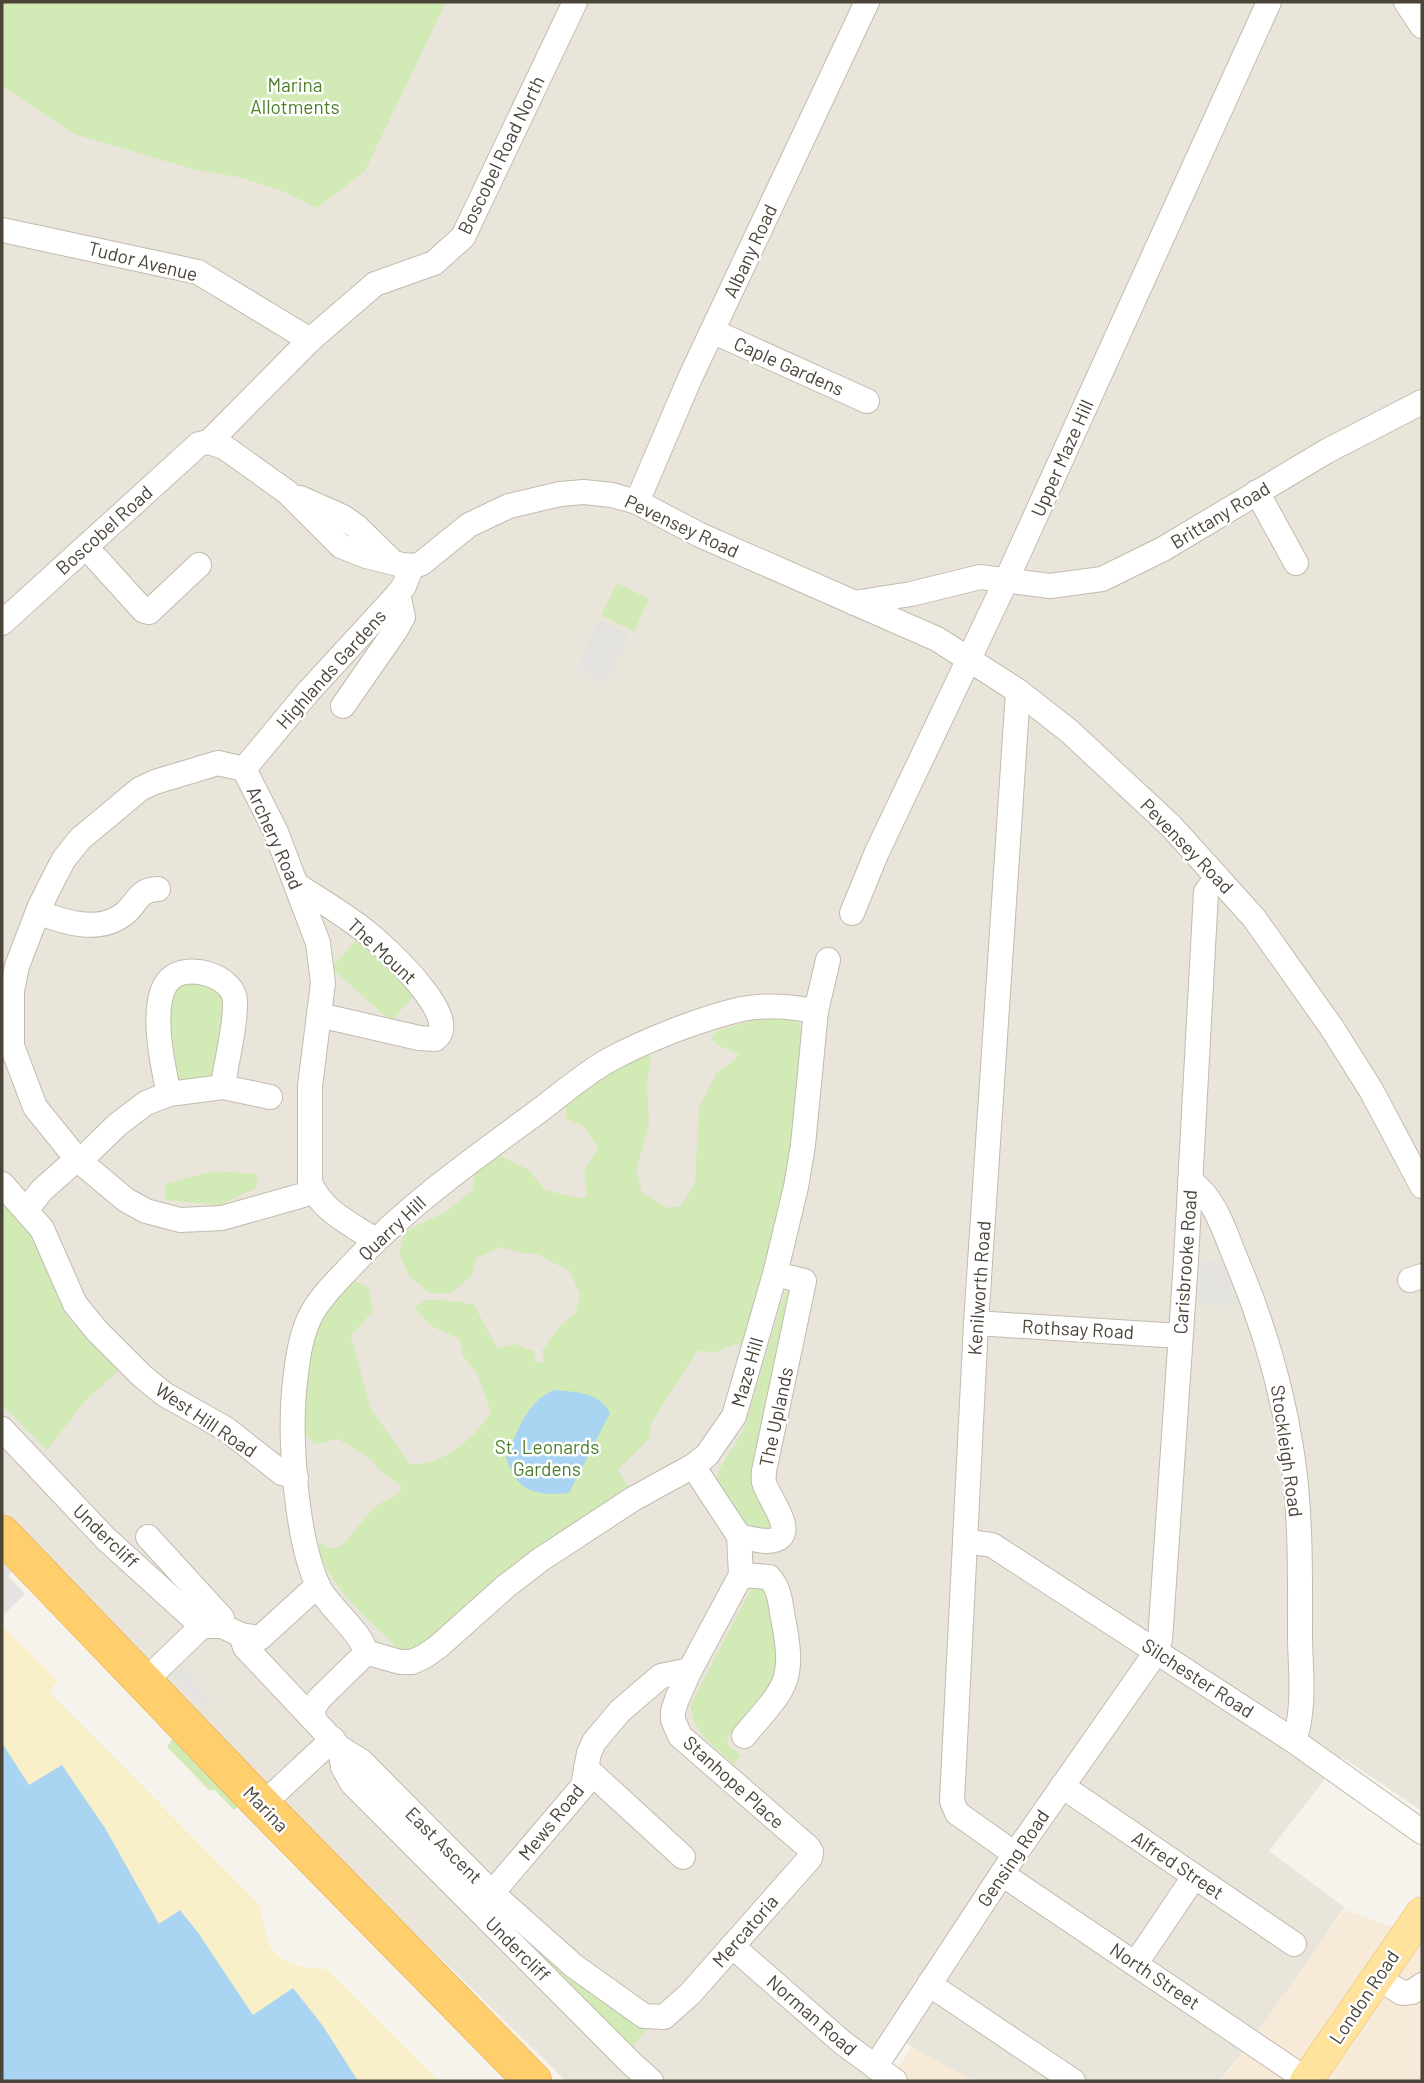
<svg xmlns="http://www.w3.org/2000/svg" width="1424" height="2083" font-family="Barlow,sans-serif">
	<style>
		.residential { fill: #eae5da }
		.commercial { fill: #f7ead8 }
		.green { fill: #d2eab5 }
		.sand { fill: #f9efc9 }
		.parking { fill: #e5e3e0 }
		.water { fill: #a9d4f2 }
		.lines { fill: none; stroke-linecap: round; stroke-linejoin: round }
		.minor-casing { stroke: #c2bbae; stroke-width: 26 }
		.major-casing { stroke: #e6c16a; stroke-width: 33 }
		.highway-casing { stroke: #e0a43c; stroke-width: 38 }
		.minor { stroke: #fff; stroke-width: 24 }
		.major { stroke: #ffe39c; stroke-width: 32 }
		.highway { stroke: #ffcf6e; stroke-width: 37 }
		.labels { text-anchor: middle; stroke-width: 5; stroke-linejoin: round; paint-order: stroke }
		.park-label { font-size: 19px; fill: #4a7f2a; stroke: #fff }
		.street-label { font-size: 19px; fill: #4b4439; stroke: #fff }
	</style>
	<rect width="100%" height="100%" fill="#f6f3ec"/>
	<!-- residential -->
	<path class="residential" d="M 2,2 L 1422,2 L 1422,1811 L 1342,1757 L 1269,1851 L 1344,1907 L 1262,2034 L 1233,2063 L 1221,2081 L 966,2081 L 906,2043 L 879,2081 L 566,2081 L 414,1932 L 2,1516 Z"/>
	<!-- commercial -->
	<g class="commercial">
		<path d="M 1344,1910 L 1422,1937 L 1422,2081 L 1222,2081 Z"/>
		<path d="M 912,2047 L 920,2052 L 975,2081 L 887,2081 Z"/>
	</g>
	<!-- green -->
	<g class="green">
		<path d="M 2,2 L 446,2 L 365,171 L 317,208 L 282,191 L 238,177 L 196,170 L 74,134 L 2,86 Z"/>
		<path d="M 617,583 L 649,599 L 634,632 L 601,615 Z"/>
		<path d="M 358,938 L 418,991 L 391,1021 L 331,968 Z"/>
		<path d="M 203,981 L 226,995 L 219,1073 L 204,1083 L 174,1081 L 163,1018 L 175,982 Z"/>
		<path d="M 763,1017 L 792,1017 L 800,1025 L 805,1038 L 791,1165 L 744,1346 L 736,1344 L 715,1352 L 697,1351 L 652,1422 L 649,1439 L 618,1470 L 630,1490 L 440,1635 L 409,1650 L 399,1649 C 370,1621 327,1585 317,1545 L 321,1543 L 328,1548 L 340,1547 C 353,1535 362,1519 375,1507 C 384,1498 396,1501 402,1487 L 382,1472 L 368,1457 L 338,1439 L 316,1444 L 300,1431 L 298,1389 L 325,1306 L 356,1281 L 369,1288 L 373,1311 L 351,1336 L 370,1407 L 409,1464 C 440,1468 476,1437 491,1412 L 478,1376 L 462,1354 L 460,1339 L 431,1326 L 414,1308 L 425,1300 L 456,1301 L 474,1305 L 498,1349 L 514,1344 L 534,1351 L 535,1363 L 545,1361 L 542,1351 L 559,1327 L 575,1313 L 580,1296 L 571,1272 L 537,1254 L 521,1253 L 501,1247 L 476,1258 L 471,1276 L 452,1293 L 430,1293 L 410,1277 L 399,1253 L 405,1231 L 446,1212 L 473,1189 L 475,1171 L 496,1154 L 528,1169 L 545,1190 L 579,1198 L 587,1197 L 584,1172 L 598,1148 L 584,1127 L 566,1118 L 566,1105 L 593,1080 L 643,1053 L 651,1057 L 647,1085 L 649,1123 L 636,1172 L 642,1193 L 668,1208 L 681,1206 L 695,1183 L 699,1107 L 717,1072 L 731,1063 L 739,1054 L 717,1045 L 711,1037 L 719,1030 Z"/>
		<path d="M 213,1171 L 258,1174 L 256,1188 L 220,1205 L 165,1200 L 166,1184 Z"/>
		<path d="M 2,1199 L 32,1236 L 71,1311 L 65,1315 L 103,1356 L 119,1370 L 84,1402 L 47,1450 L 2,1405 Z"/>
		<path d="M 794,1287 L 759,1474 L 780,1529 L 750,1534 L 716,1481 C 720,1460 737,1446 745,1426 L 781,1304 L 785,1293 Z"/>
		<path d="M 756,1586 L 768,1589 L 780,1651 L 776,1687 C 763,1701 728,1726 727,1744 L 741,1755 L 734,1764 C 715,1747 691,1732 691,1704 L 750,1591 Z"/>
		<path d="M 173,1738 L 238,1807 L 234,1810 L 215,1790 L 209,1790 L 167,1747 Z"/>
		<path d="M 544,1949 L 646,2030 L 630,2049 L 539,1953 Z"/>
	</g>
	<!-- sand -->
	<path class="sand" d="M 2,1625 L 58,1681 L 49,1692 L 259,1904 C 262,1915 265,1939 271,1948 C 282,1965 308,1969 327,1969 L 439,2081 L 208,2081 L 2,1876 Z"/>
	<!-- parking -->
	<g class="parking">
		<path d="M 599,620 L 629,635 L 607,682 L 577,667 Z"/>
		<path d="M 1201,1260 L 1220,1260 L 1238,1305 L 1199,1304 Z"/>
		<path d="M 2,1555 L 15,1568 L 8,1576 L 25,1594 L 5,1613 L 2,1610 Z"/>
		<path d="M 182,1665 L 193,1678 L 191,1681 L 210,1700 L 203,1707 L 172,1675 Z"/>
	</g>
	<!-- water -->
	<g class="water">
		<path d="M 554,1390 C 575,1392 600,1392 610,1413 L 569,1493 C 552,1495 527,1495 516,1479 C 512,1473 509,1465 506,1458 C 517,1432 527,1401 554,1390 Z"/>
		<path d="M 2,1743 L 29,1785 L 62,1765 L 105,1828 L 159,1924 L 180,1910 L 199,1934 L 253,2015 L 293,1988 L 323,2026 L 358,2081 L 2,2081 Z"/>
	</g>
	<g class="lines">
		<defs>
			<g id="minor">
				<path d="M 1406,2 L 1422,26"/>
				<path d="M 2,230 L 198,272 L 310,340"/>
				<path d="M 712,331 L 867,401"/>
				<path d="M 209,442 L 310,340 L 375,284 L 434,263 L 463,237 L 575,2"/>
				<path d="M 1257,492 L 1296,563"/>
				<path d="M 300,498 L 343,517 L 356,526 L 393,562"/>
				<path d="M 637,502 L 690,378 L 867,2"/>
				<path d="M 86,547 L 144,611 L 149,612 L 199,565"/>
				<path d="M 854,603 L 911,594 L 980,577 L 1050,586 L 1102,579 L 1163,549 L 1327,451 L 1422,402"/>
				<path d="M 2,623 L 199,444 L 209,442 L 224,447 L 287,492 L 341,546 L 366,556 L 402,565 L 415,566 L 422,563 L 469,525 L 509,506 L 560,494 L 584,492 L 612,495 L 637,502 L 700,535 L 937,639 L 1018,691 L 1069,731 L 1171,826 L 1217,877 L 1254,918 L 1332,1028 L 1371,1090 L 1422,1186"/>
				<path d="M 343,706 L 395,631 L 403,617 L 398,594"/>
				<path d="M 244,769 L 308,692 L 398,594 L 404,586 L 412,566"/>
				<path d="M 298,886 C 322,901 347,916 369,934 C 386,948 464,1019 435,1039 L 419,1038 L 319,1015"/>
				<path d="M 38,912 C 63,922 99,934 124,914 C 137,904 138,889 158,889"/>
				<path d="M 852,913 L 877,852 L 1006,581 L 1269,2"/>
				<path d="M 169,1094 C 163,1068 148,1000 170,979 C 188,962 234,976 235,1001 C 236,1027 226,1061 223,1087"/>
				<path d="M 80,1161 L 117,1125 L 146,1103 L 169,1094 L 223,1087 L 270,1097"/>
				<path d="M 1190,1181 C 1215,1198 1224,1230 1235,1257 C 1265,1327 1286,1401 1295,1476 C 1301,1531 1300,1586 1300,1641 C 1301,1674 1305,1709 1294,1741"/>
				<path d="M 2,1184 L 42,1229 L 75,1304 L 97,1331 L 142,1376 L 164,1394 L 226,1429 L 282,1473 L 296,1477"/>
				<path d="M 314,1192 L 222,1218 L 180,1220 L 146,1211 L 126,1200 L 77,1159 L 35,1107 L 12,1046 L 12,991 L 17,966 L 40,906 L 54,878 L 64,859 L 80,839 L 140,789 L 155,782 L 218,763 L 244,769 L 276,832 L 318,943 L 323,983 L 310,1086 L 310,1182 C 322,1212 350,1223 375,1240"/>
				<path d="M 26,1210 L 42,1190 L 77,1159"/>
				<path d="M 1410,1280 L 1422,1276"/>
				<path d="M 976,1323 L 1180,1336"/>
				<path d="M 2,1429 L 106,1539 L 202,1626 L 222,1626"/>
				<path d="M 739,1536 C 748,1538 758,1541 767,1541 C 805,1540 766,1496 764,1482 C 763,1479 764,1475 764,1471 L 804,1281 L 775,1274"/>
				<path d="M 148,1537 L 222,1618 L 222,1626 L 241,1635 L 260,1638 L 318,1585"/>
				<path d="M 965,1541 L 992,1545 L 1294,1741 L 1422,1832"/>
				<path d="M 741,1575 L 769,1577 C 780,1589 780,1602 783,1618 C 796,1684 785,1687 744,1736"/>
				<path d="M 241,1635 L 245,1647 L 340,1748 L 361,1761 L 492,1893 L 574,1966 L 644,2016 L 664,2017 L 690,1994 L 810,1858 L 811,1852 L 808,1847 L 680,1736 L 673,1720 L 673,1711 L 677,1699 L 690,1670 L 741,1575 L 739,1536 L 693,1466"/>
				<path d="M 365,1652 L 400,1662 L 412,1662 L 425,1656 L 439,1646 L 505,1587 L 540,1560 L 633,1499 L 693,1466 L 707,1455 L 734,1416 L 775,1274 L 796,1187 L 803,1145 L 816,1011 L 828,960"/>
				<path d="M 145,1681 L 202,1626"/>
				<path d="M 314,1719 L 313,1708 L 320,1698 L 362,1657 L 365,1652 C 364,1635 329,1607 319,1588 C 295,1537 288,1430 296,1374 C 298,1354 302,1331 312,1313 C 322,1295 339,1279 353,1264 C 406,1207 469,1162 532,1116 C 557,1098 582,1075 609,1060 C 646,1040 702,1018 742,1009 C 767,1004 792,1007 816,1011"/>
				<path d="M 340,1748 L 343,1767 L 352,1783 L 631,2063 L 651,2081"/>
				<path d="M 586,1768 L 683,1857"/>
				<path d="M 1062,1786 L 1294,1944"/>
				<path d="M 262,1805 L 333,1739"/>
				<path d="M 1015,1854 L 957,1813 L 952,1801 L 976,1323 L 1018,691"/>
				<path d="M 1002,1874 L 1307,2080"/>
				<path d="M 492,1893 L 583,1786 L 589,1753 L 594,1742 L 620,1711 L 661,1676 L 690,1670"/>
				<path d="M 732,1946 L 843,2043 L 895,2081"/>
				<path d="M 1136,1963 L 1194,1877"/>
				<path d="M 1378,1978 L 1402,1993 L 1412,1992 L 1422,1985"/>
				<path d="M 929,1984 L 1073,2081"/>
				<path d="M 875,2067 L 1015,1854 L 1150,1661 L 1160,1640 L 1186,1260 L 1206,892 L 1217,877"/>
			</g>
			<path id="major" d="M 1306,2081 L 1422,1913"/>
			<path id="highway" d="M 2,1534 L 262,1805 L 533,2081"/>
		</defs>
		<!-- minor casing -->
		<use href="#minor" class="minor-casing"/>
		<!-- major casing -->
		<use href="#major" class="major-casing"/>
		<!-- highway casing -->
		<use href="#highway" class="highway-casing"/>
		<!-- minor -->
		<use href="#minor" class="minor"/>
		<!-- major -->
		<use href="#major" class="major"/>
		<!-- highway -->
		<use href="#highway" class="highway"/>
	</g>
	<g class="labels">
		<!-- park labels -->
		<g class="park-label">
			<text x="295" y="92">Marina<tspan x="295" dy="22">Allotments</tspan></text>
			<text x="547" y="1454">St. Leonards<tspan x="547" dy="22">Gardens</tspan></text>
		</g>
		<!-- street labels -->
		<g class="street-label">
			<text transform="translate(501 155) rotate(-64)" y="7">Boscobel Road North</text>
			<text transform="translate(750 251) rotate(-65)" y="7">Albany Road</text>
			<text transform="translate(143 261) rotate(14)" y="7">Tudor Avenue</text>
			<text transform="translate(789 366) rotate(24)" y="7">Caple Gardens</text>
			<text transform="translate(1062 458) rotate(-66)" y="7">Upper Maze Hill</text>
			<text transform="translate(1220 515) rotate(-31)" y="7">Brittany Road</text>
			<text transform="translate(682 526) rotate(25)" y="7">Pevensey Road</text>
			<text transform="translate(104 530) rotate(-42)" y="7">Boscobel Road</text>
			<text transform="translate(331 669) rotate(-48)" y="7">Highlands Gardens</text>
			<text transform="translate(275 838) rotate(66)" y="7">Archery Road</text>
			<text transform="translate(1187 846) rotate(46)" y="7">Pevensey Road</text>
			<text transform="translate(382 951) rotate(43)" y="7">The Mount</text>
			<text transform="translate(392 1228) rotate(-43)" y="7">Quarry Hill</text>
			<text transform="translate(1185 1262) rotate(-86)" y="7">Carisbrooke Road</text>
			<text transform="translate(979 1288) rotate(-86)" y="7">Kenilworth Road</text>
			<text transform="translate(1078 1329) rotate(3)" y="7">Rothsay Road</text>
			<text transform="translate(747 1372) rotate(-74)" y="7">Maze Hill</text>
			<text transform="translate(776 1417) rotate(-78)" y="7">The Uplands</text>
			<text transform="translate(206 1420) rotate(34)" y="7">West Hill Road</text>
			<text transform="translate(1287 1451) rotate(82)" y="7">Stockleigh Road</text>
			<text transform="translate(106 1536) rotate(44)" y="7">Undercliff</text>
			<text transform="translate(1198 1678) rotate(33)" y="7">Silchester Road</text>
			<text transform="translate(734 1782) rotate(42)" y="7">Stanhope Place</text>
			<text transform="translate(266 1809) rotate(46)" y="7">Marina</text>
			<text transform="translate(551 1822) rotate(-51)" y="7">Mews Road</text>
			<text transform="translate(444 1845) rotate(45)" y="7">East Ascent</text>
			<text transform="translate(1013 1858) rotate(-56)" y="7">Gensing Road</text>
			<text transform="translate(1178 1865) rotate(34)" y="7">Alfred Street</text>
			<text transform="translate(745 1931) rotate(-49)" y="7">Mercatoria</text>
			<text transform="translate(518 1949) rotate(45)" y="7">Undercliff</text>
			<text transform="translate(1155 1976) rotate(34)" y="7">North Street</text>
			<text transform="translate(1364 1997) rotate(-56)" y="7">London Road</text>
			<text transform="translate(812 2015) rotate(41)" y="7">Norman Road</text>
		</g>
	</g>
	<!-- border -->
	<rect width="1424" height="2083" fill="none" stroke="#4b4439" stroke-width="7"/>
</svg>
